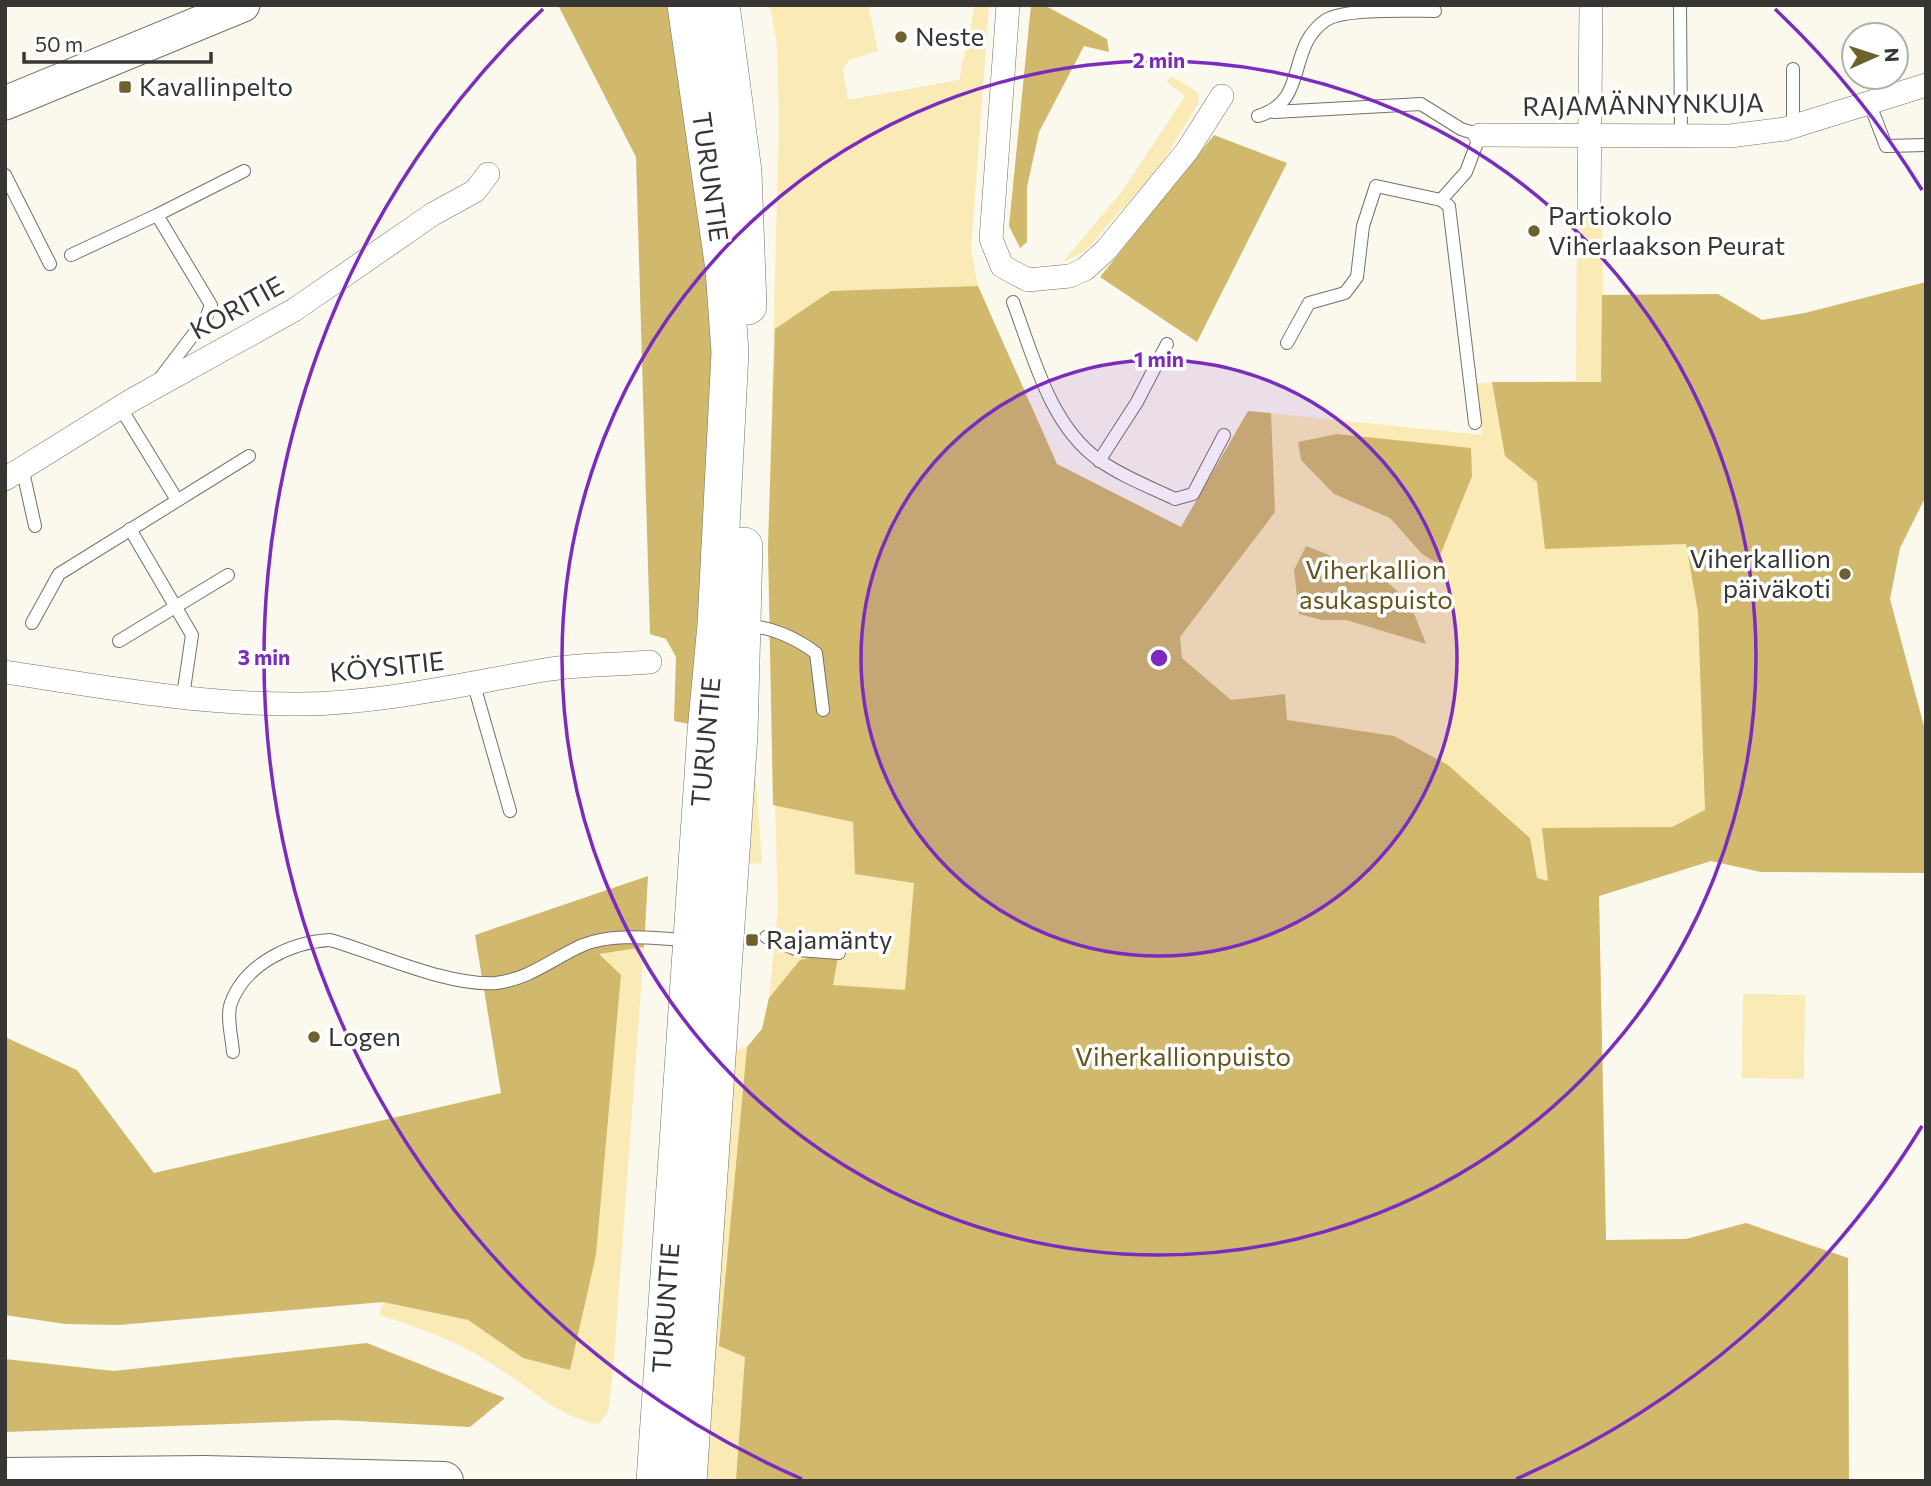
<svg xmlns="http://www.w3.org/2000/svg" width="1931" height="1486" font-family="Commissioner,sans-serif">
	<style>
		.green { fill: #faeab5 }
		.forest { fill: #d0b96c }
		.lines { fill: none; stroke-linecap: round; stroke-linejoin: round }
		.service-casing { stroke: #737168; stroke-width: 14 }
		.minor-casing { stroke: #737168; stroke-width: 24 }
		.secondary-casing { stroke: #737168; stroke-width: 35 }
		.primary-casing { stroke: #737168; stroke-width: 38 }
		.trunk-casing { stroke: #737168; stroke-width: 40 }
		.service { stroke: #fff; stroke-width: 12 }
		.minor { stroke: #fff; stroke-width: 23 }
		.secondary { stroke: #fff; stroke-width: 33 }
		.primary { stroke: #fff; stroke-width: 37 }
		.trunk { stroke: #fff; stroke-width: 38 }
		.ring { fill: none; stroke: #7b2cbf; stroke-width: 3.5 }
		.poi-dot { fill: #6f612e; stroke: #fff; stroke-width: 2.5 }
		.labels { text-anchor: middle; stroke-width: 7; stroke-linejoin: round; paint-order: stroke }
		.poi-label { font-size: 26px; fill: #373633; stroke: #fff; text-anchor: start }
		.street-label { font-size: 26px; fill: #373633; stroke: #fff }
		.park-label { font-size: 26px; fill: #65551b; stroke: #fff }
		.centre { fill: #7b2cbf; stroke: #fff; stroke-width: 3.5 }
		.ring-label { font-size: 21px; text-anchor: middle; font-weight: bold; fill: #7b2cbf; stroke: #fff; stroke-width: 7; stroke-linejoin: round; paint-order: stroke }
	</style>
	<rect width="100%" height="100%" fill="#fbf8ee"/>
	<!-- green -->
	<g class="green">
		<path d="M 770,5 L 868,5 L 878,51 L 849,60 L 843,69 L 848,100 L 959,80 L 975,5 L 989,5 L 971,249 L 978,286 L 1057,464 L 1181,527 L 1248,411 L 1482,435 L 1475,383 L 1576,381 L 1577,214 L 1602,214 L 1603,295 L 1718,294 L 1762,320 L 1805,313 L 1926,282 L 1820,453 L 1926,873 L 1761,872 L 1711,861 L 1599,896 L 1606,1240 L 1686,1239 L 1746,1223 L 1848,1258 L 1849,1481 L 700,1481 L 730,1069 L 737,1050 L 748,1047 L 762,1029 L 769,998 L 778,910 L 768,547 L 779,124 L 777,46 Z"/>
		<path d="M 1171,76 L 1199,93 L 1198,104 L 1158,169 L 1084,252 L 1063,262 L 1124,189 L 1185,96 L 1167,82 Z"/>
		<path d="M 754,756 L 762,863 L 747,864 Z"/>
		<path d="M 644,947 L 613,1372 L 608,1412 L 599,1424 C 560,1418 538,1394 506,1373 C 466,1345 425,1329 379,1315 L 383,1302 L 468,1320 L 523,1358 L 570,1369 L 596,1255 L 621,976 L 598,954 Z"/>
		<path d="M 1743,994 L 1805,995 L 1804,1079 L 1742,1078 Z"/>
	</g>
	<!-- forest -->
	<g class="forest">
		<path d="M 558,5 L 676,5 L 716,296 L 699,726 L 674,721 L 676,657 L 666,639 L 650,634 L 636,157 Z"/>
		<path d="M 1031,5 L 1044,5 L 1107,39 L 1109,52 L 1084,46 L 1039,132 L 1027,187 L 1027,242 L 1020,248 L 1009,226 Z"/>
		<path d="M 1214,135 L 1287,163 L 1197,342 L 1100,277 Z"/>
		<path d="M 1926,282 L 1926,496 L 1900,548 L 1890,599 L 1925,730 L 1926,873 L 1761,872 L 1711,861 L 1599,896 L 1606,1240 L 1686,1239 L 1746,1223 L 1848,1258 L 1849,1481 L 736,1481 L 745,1357 L 719,1346 L 747,1047 L 762,1029 L 769,998 L 800,960 L 818,956 L 838,957 L 833,985 L 905,990 L 914,883 L 855,874 L 853,822 L 773,805 L 768,547 L 775,329 L 831,291 L 978,286 L 1057,464 L 1181,527 L 1248,411 L 1271,413 L 1275,512 L 1180,637 L 1182,658 L 1231,700 L 1285,694 L 1287,720 L 1394,736 L 1448,765 L 1530,838 L 1537,878 L 1548,881 L 1542,828 L 1672,827 L 1705,810 L 1698,612 L 1686,544 L 1545,549 L 1537,482 L 1505,456 L 1492,382 L 1601,382 L 1602,295 L 1718,294 L 1762,320 L 1805,313 Z"/>
		<path d="M 1337,434 L 1471,448 L 1472,476 L 1437,563 L 1422,554 L 1390,518 L 1334,494 L 1301,460 L 1298,442 Z"/>
		<path d="M 1306,546 L 1327,554 L 1352,570 L 1381,576 L 1410,603 L 1426,644 L 1346,620 L 1322,620 L 1299,614 L 1294,570 Z"/>
		<path d="M 648,876 L 644,947 L 599,954 L 621,975 L 596,1255 L 570,1370 L 523,1358 L 468,1320 L 383,1302 L 119,1325 L 65,1324 L 5,1315 L 5,1037 L 77,1070 L 154,1173 L 501,1093 L 475,935 Z"/>
		<path d="M 367,1343 L 505,1398 L 470,1427 L 336,1420 L 5,1432 L 5,1359 L 114,1371 Z"/>
	</g>
	<g class="lines">
		<defs>
			<g id="service">
				<path d="M 1680,5 L 1681,136"/>
				<path d="M 1869,102 L 1886,146 L 1926,145"/>
				<path d="M 1274,112 L 1421,104 L 1461,129 L 1480,135 L 1466,172 L 1441,200 L 1449,206 L 1475,423"/>
				<path d="M 1258,116 C 1310,101 1285,48 1326,20 C 1344,8 1411,11 1435,11"/>
				<path d="M 1793,127 L 1793,69"/>
				<path d="M 5,175 L 50,264"/>
				<path d="M 157,215 L 244,171"/>
				<path d="M 71,255 L 157,215 L 211,305 L 206,318 L 161,377"/>
				<path d="M 1013,302 C 1033,355 1050,426 1099,460 C 1121,476 1150,487 1175,499 L 1193,494 L 1224,435"/>
				<path d="M 1287,343 L 1309,303 L 1345,293 L 1357,277 L 1363,226 L 1376,186 L 1441,200"/>
				<path d="M 120,407 L 177,500"/>
				<path d="M 1099,461 L 1137,402 L 1167,344"/>
				<path d="M 22,467 L 35,526"/>
				<path d="M 130,529 L 192,635 L 183,696"/>
				<path d="M 32,623 L 59,574 L 249,456"/>
				<path d="M 745,626 C 770,626 796,638 816,653 L 823,710"/>
				<path d="M 119,641 L 228,575"/>
				<path d="M 474,685 L 510,811"/>
				<path d="M 766,937 L 798,950 L 839,953"/>
				<path d="M 233,1052 C 232,1038 226,1016 231,1003 C 245,964 291,942 330,940 C 376,953 450,987 496,983 C 530,979 553,958 583,945 C 615,932 656,939 690,940"/>
			</g>
			<g id="minor">
				<path d="M 1008,5 L 991,239 L 1002,266 L 1028,280 L 1070,276 L 1085,269 L 1106,250 L 1187,151 L 1222,96"/>
				<path d="M 1480,135 L 1730,136 L 1785,129 L 1926,85"/>
				<path d="M 1589,206 L 1591,5"/>
				<path d="M 5,479 L 132,400 L 294,310 L 433,214 L 475,191 L 488,174"/>
				<path d="M 5,672 C 103,687 202,705 301,704 C 384,703 463,684 544,670 C 578,664 615,665 650,662"/>
			</g>
			<path id="secondary" d="M 5,103 L 243,5"/>
			<g id="primary">
				<path d="M 721,5 L 743,172 L 748,306"/>
				<path d="M 655,1481 L 706,732 L 716,625 L 730,352 L 724,269 L 686,5"/>
				<path d="M 688,1481 L 739,735 L 744,546"/>
			</g>
			<path id="trunk" d="M 5,1477 L 204,1475 L 444,1481"/>
		</defs>
		<!-- service casing -->
		<use href="#service" class="service-casing"/>
		<!-- minor casing -->
		<use href="#minor" class="minor-casing"/>
		<!-- secondary casing -->
		<use href="#secondary" class="secondary-casing"/>
		<!-- primary casing -->
		<use href="#primary" class="primary-casing"/>
		<!-- trunk casing -->
		<use href="#trunk" class="trunk-casing"/>
		<!-- service -->
		<use href="#service" class="service"/>
		<!-- minor -->
		<use href="#minor" class="minor"/>
		<!-- secondary -->
		<use href="#secondary" class="secondary"/>
		<!-- primary -->
		<use href="#primary" class="primary"/>
		<!-- trunk -->
		<use href="#trunk" class="trunk"/>
	</g>
	<!-- distance rings -->
	<circle cx="1159" cy="658" r="298" fill="#7b2cbf" fill-opacity=".12"/>
	<g class="ring">
		<circle cx="1159" cy="658" r="298"/>
		<circle cx="1159" cy="658" r="597"/>
		<path d="M1922 1126A895 895 0 0 1 1516 1479M802 1479A895 895 0 0 1 543 9M1775 9A895 895 0 0 1 1922 190"/>
	</g>
	<!-- markers -->
	<g class="poi-dot">
		<circle cx="901" cy="37" r="7"/>
		<rect x="118" y="80" width="14" height="14" rx="3.5"/>
		<circle cx="1534" cy="231" r="7"/>
		<circle cx="1845" cy="574" r="7"/>
		<rect x="745" y="933" width="14" height="14" rx="3.5"/>
		<circle cx="314" cy="1037" r="7"/>
	</g>
	<g class="labels">
		<!-- poi labels -->
		<g class="poi-label">
			<text x="915" y="46">Neste</text>
			<text x="139" y="96">Kavallinpelto</text>
			<text x="1548" y="225">Partiokolo<tspan x="1548" dy="30">Viherlaakson Peurat</tspan></text>
			<text x="1831" y="568" text-anchor="end">Viherkallion<tspan x="1831" dy="30">päiväkoti</tspan></text>
			<text x="766" y="949">Rajamänty</text>
			<text x="328" y="1046">Logen</text>
		</g>
		<!-- street labels -->
		<g class="street-label">
			<text transform="translate(1643 105) rotate(-1)" y="9">RAJAMÄNNYNKUJA</text>
			<text transform="translate(710 177) rotate(82)" y="9">TURUNTIE</text>
			<text transform="translate(237 308) rotate(-29)" y="9">KORITIE</text>
			<text transform="translate(387 667) rotate(-6)" y="9">KÖYSITIE</text>
			<text transform="translate(706 742) rotate(-85)" y="9">TURUNTIE</text>
			<text transform="translate(666 1308) rotate(-86)" y="9">TURUNTIE</text>
		</g>
		<!-- park labels -->
		<g class="park-label">
			<text x="1376" y="579">Viherkallion<tspan x="1376" dy="30">asukaspuisto</tspan></text>
			<text x="1183" y="1066">Viherkallionpuisto</text>
		</g>
	</g>
	<circle cx="1159" cy="658" r="10" class="centre"/>
	<g class="ring-label">
		<text x="1159" y="68">2 min</text>
		<text x="1159" y="367">1 min</text>
		<text x="264" y="665">3 min</text>
	</g>
	<!-- border -->
	<rect width="1931" height="1486" fill="none" stroke="#373633" stroke-width="14"/>
	<!-- north arrow -->
	<g transform="translate(1875 56) rotate(87)"><circle r="33" fill="#ffffff" stroke="#afafad" stroke-width="2"/>
	<path d="M0-5L12 26L0 18L-12 26Z" fill="#6f612e"/>
	<text y="-10" font-size="19" font-weight="bold" text-anchor="middle" fill="#373633">N</text>
	</g>
	<!-- scale -->
	<path d="M24 52v10h187v-10" fill="none" stroke="#373633" stroke-width="3.5"/>
	<text x="35" y="52" font-size="21" fill="#373633" stroke="#ffffff" stroke-width="5" paint-order="stroke">50 m</text>
</svg>
